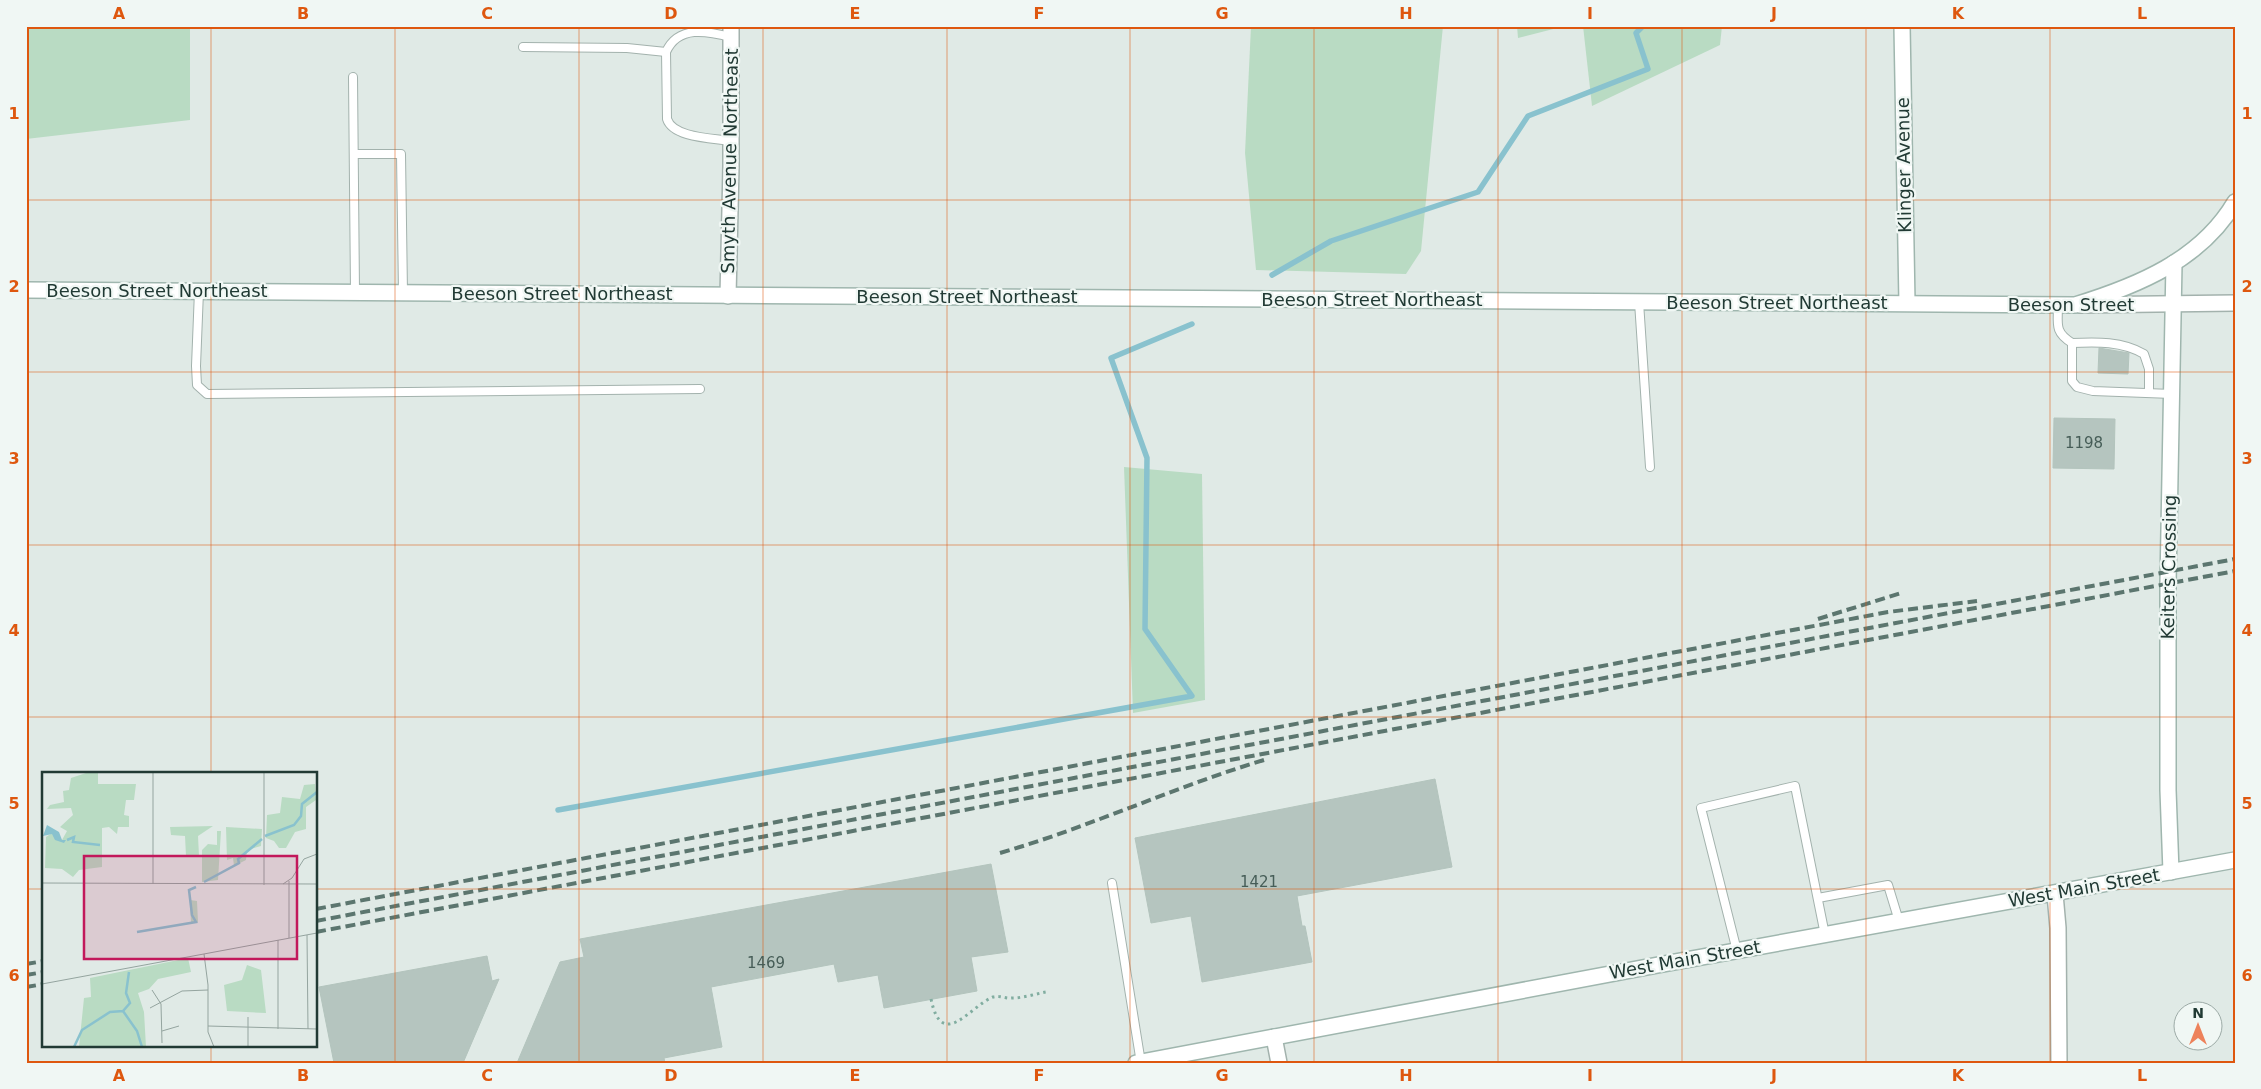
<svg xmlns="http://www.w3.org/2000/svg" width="2261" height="1089" font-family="'DejaVu Sans',sans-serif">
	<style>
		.green { fill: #b9dbc3 }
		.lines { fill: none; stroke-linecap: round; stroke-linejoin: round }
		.stream { stroke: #89c2ce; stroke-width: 5.5 }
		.building { fill: #b5c5bf; stroke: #b3c4bd }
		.lane-casing { stroke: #a3b2ad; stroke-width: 10 }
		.street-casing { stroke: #a3b2ad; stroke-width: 18 }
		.secondary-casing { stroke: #9fb6ae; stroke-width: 18 }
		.path { stroke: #81ada0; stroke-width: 3; stroke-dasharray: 2.5 4; stroke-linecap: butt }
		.lane { stroke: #fff; stroke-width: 8 }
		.street { stroke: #fff; stroke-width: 15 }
		.secondary { stroke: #fff; stroke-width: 15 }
		.rail { stroke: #5c766f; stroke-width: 4; stroke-dasharray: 10 5; stroke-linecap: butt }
		.grid { fill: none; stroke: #de570e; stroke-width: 1; stroke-opacity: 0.55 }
		.labels { text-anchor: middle; stroke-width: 4.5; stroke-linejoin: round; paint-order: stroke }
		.number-label { font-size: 15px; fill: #465d57 }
		.street-label { font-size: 18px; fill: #213a34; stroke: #f0f7f4 }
		.inset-river { fill: none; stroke: #89c2ce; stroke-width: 2.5 }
		.inset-road { fill: none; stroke: #94a49f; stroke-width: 1 }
		.view { fill: #c2185b; fill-opacity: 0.15; stroke: #c2185b; stroke-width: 2.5 }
		.inset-edge { fill: none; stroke: #213a34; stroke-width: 2.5 }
		.neatline { fill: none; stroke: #de570e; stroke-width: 2 }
		.grid-label { font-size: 16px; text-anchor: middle; font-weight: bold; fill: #de570e }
	</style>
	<rect width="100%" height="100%" fill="#e0eae6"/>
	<!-- green -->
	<g class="green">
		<path d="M 26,26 L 190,26 L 190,120 L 26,139 Z"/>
		<path d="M 1251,26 L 1443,26 L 1421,251 L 1406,274 L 1256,270 L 1245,153 Z"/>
		<path d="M 1517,26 L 1565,26 L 1518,38 Z"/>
		<path d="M 1583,26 L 1722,26 L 1720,45 L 1592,106 Z"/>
		<path d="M 1124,467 L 1202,474 L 1205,700 L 1133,713 Z"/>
	</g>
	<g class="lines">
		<!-- stream -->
		<g class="stream">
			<path d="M 1272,275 L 1331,241 L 1478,192 L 1528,116 L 1648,69 L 1636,33 L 1643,26"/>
			<path d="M 558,810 L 1192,696 L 1145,629 L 1147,458 L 1111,358 L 1192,324"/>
		</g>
	</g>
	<!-- building -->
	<g class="building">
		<path d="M 2099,348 L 2129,353 L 2128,374 L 2098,373 Z"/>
		<path d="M 2054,418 L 2115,419 L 2114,469 L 2053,468 Z"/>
		<path d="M 1435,779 L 1452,867 L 1297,896 L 1302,926 L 1305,926 L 1312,962 L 1202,982 L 1191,916 L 1151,923 L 1135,838 Z"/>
		<path d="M 991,864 L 1008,952 L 971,957 L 977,991 L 884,1008 L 878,975 L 838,982 L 834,964 L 711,987 L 722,1047 L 664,1058 L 665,1063 L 517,1063 L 560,962 L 584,957 L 580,939 Z"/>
		<path d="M 487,956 L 492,981 L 499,979 L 463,1063 L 334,1063 L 319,987 Z"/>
	</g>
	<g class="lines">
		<defs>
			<g id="lane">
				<path d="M 731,37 C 707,31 678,25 666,52 L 667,119 C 673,138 713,138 731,141"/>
				<path d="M 523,47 L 627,48 L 666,52"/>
				<path d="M 353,77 L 355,292"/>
				<path d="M 354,154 L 401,154 L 403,293"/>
				<path d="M 199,291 L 196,366 L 197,385 L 207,394 L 700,389"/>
				<path d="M 1639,302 L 1650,467"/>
				<path d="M 2058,305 C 2058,324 2054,332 2072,343 L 2072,381 L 2077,387 L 2093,391 L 2172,394"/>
				<path d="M 2072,343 C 2097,342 2122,341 2144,354 L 2149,369 L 2149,393"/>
				<path d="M 1112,883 L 1141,1063"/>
				<path d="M 1818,898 L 1888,885 L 1899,921"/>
				<path d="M 1737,951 L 1701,808 L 1795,786 L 1825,935"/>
			</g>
			<g id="street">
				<path d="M 728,296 L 731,166 L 731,26"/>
				<path d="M 2079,305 L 2235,303"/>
				<path d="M 2055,894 L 2058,928 L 2059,1063"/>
				<path d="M 1274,1037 L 1279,1063"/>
			</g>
			<g id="secondary">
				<path d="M 1902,26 L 1907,303"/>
				<path d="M 26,290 L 2075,305 C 2137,286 2201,260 2235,202"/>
				<path d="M 2171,872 L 2168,790 L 2168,583 L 2174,263"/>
				<path d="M 1136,1063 L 1658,965 L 2235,860"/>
			</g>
		</defs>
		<!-- lane casing -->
		<use href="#lane" class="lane-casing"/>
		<!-- street casing -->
		<use href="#street" class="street-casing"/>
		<!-- secondary casing -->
		<use href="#secondary" class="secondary-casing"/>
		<!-- path -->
		<path class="path" d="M 931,999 C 942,1052 970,1006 993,997 C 1000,995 1005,999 1012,998 C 1023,998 1035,994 1046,992"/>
		<!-- lane -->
		<use href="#lane" class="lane"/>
		<!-- street -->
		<use href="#street" class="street"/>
		<!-- secondary -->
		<use href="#secondary" class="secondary"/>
		<!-- rail -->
		<g class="rail">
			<path d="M 1818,619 L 1901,593"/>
			<path d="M 1000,853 C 1090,827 1174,787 1264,760"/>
			<path d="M 316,909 L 1888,612 L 1977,601"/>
			<path d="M 316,921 L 2235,559"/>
			<path d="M 316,932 L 2235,571"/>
			<path d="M 26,964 L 44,961"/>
			<path d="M 26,975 L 44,972"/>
			<path d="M 26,987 L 44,984"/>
		</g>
	</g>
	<!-- grid -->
	<path class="grid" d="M 211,26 L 211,773M 395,26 L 395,1063M 579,26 L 579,1063M 763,26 L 763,1063M 947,26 L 947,1063M 1130,26 L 1130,1063M 1314,26 L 1314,1063M 1498,26 L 1498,1063M 1682,26 L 1682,1063M 1866,26 L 1866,1063M 2050,26 L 2050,1063M 26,200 L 2235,200M 26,372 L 2235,372M 26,545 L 2235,545M 26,717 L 2235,717M 26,889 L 44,889M 316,889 L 2235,889M 211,1045 L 211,1063"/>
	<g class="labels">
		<!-- number labels -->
		<g class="number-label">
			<text x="2084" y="448">1198</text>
			<text x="1259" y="887">1421</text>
			<text x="766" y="968">1469</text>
		</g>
		<!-- street labels -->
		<g class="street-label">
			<text transform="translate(730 161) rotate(-89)" y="6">Smyth Avenue Northeast</text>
			<text transform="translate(1904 165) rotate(-91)" y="6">Klinger Avenue</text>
			<text x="157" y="297">Beeson Street Northeast</text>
			<text x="562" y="300">Beeson Street Northeast</text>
			<text x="967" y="303">Beeson Street Northeast</text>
			<text x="1372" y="306">Beeson Street Northeast</text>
			<text x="1777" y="309">Beeson Street Northeast</text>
			<text x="2071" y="311">Beeson Street</text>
			<text transform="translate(2169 567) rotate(-89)" y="6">Keiters Crossing</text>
			<text transform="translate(2084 888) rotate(-10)" y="6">West Main Street</text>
			<text transform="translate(1685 960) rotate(-10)" y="6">West Main Street</text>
		</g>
	</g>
	<!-- overview -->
	<g transform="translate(42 772)">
		<rect width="275" height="275" fill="#e0eae6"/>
		<path d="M 47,0 L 56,0 L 56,12 L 94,12 L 92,28 L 84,28 L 82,43 L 87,44 L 87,55 L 76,55 L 75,62 L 67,55 L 60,56 L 60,95 L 37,98 L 31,105 L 20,97 L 3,96 L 4,65 L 10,61 L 20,68 L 25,59 L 18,55 L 31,43 L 29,36 L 5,37 L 8,33 L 22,30 L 21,19 L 27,18 L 29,6 ZM 273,12 L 274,28 L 264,35 L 264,57 L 253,60 L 244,76 L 237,76 L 232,69 L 224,66 L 225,43 L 238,41 L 240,25 L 258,27 L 262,13 ZM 171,54 L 156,64 L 157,84 L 144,84 L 143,64 L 129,63 L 128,55 ZM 184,55 L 220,57 L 219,74 L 205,78 L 204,88 L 192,94 L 191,86 L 185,88 ZM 175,59 L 179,59 L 176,108 L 160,110 L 160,78 L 166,72 L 175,73 ZM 148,128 L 155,129 L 156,150 L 149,151 ZM 146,186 L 149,200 L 116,207 L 107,217 L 96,221 L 102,240 L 104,275 L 37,275 L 42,226 L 49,225 L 48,206 ZM 205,193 L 219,198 L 224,241 L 185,239 L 182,213 L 200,208 Z" fill="#b9dbc3"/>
		<path d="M 5,53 L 17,60 L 20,68 L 24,68 L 22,71 L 13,68 L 10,62 L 1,64 Z" fill="#89c2ce"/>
		<path class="inset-river" d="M 223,64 L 252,53 L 259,44 L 260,32 L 275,20M 25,68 L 32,65 L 31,70 L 58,73M 162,110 L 197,91 L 196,87 L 220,67M 95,160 L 154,150 L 150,143 L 147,118 L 154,115M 81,239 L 95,259 L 100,275M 32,275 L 40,258 L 68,240 L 81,239 L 88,231 L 84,221 L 87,200"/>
		<path class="inset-road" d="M 222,0 L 222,113M 0,111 L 275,112M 111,112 L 111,0M 241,112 L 250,106 L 262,87 L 275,82M 265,163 L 266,257M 247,166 L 247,109M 236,168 L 236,257M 162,182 L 166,213 L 166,260 L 172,275M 0,212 L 275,161M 110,218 L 119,232 L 120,271M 108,236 L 140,219 L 166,218M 166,254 L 275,257M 120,259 L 137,254M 206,275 L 206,245"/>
		<path class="view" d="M 42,84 L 255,84 L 255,187 L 42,187 Z"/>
		<rect width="275" height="275" class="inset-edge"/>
	</g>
	<!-- border -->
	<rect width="2261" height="1089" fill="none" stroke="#f0f7f4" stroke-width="55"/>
	<!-- north arrow -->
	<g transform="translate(2198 1026)"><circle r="24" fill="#f0f7f4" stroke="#9daba7"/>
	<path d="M0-4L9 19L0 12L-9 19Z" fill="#ed825b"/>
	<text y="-8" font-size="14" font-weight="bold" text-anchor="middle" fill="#213a34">N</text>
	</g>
	<rect x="28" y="28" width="2206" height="1034" class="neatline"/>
	<g class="grid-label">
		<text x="119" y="19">A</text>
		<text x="303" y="19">B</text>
		<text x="487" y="19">C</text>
		<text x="671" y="19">D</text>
		<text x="855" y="19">E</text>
		<text x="1039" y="19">F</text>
		<text x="1222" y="19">G</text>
		<text x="1406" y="19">H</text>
		<text x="1590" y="19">I</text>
		<text x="1774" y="19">J</text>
		<text x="1958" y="19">K</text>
		<text x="2142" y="19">L</text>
		<text x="14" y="119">1</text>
		<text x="2247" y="119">1</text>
		<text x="14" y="292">2</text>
		<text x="2247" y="292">2</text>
		<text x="14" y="464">3</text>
		<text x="2247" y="464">3</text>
		<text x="14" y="636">4</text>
		<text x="2247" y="636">4</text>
		<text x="14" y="809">5</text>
		<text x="2247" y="809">5</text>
		<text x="14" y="981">6</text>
		<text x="2247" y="981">6</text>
		<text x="119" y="1081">A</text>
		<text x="303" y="1081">B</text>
		<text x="487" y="1081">C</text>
		<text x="671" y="1081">D</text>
		<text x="855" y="1081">E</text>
		<text x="1039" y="1081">F</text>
		<text x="1222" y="1081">G</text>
		<text x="1406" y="1081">H</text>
		<text x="1590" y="1081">I</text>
		<text x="1774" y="1081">J</text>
		<text x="1958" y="1081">K</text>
		<text x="2142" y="1081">L</text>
	</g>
</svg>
